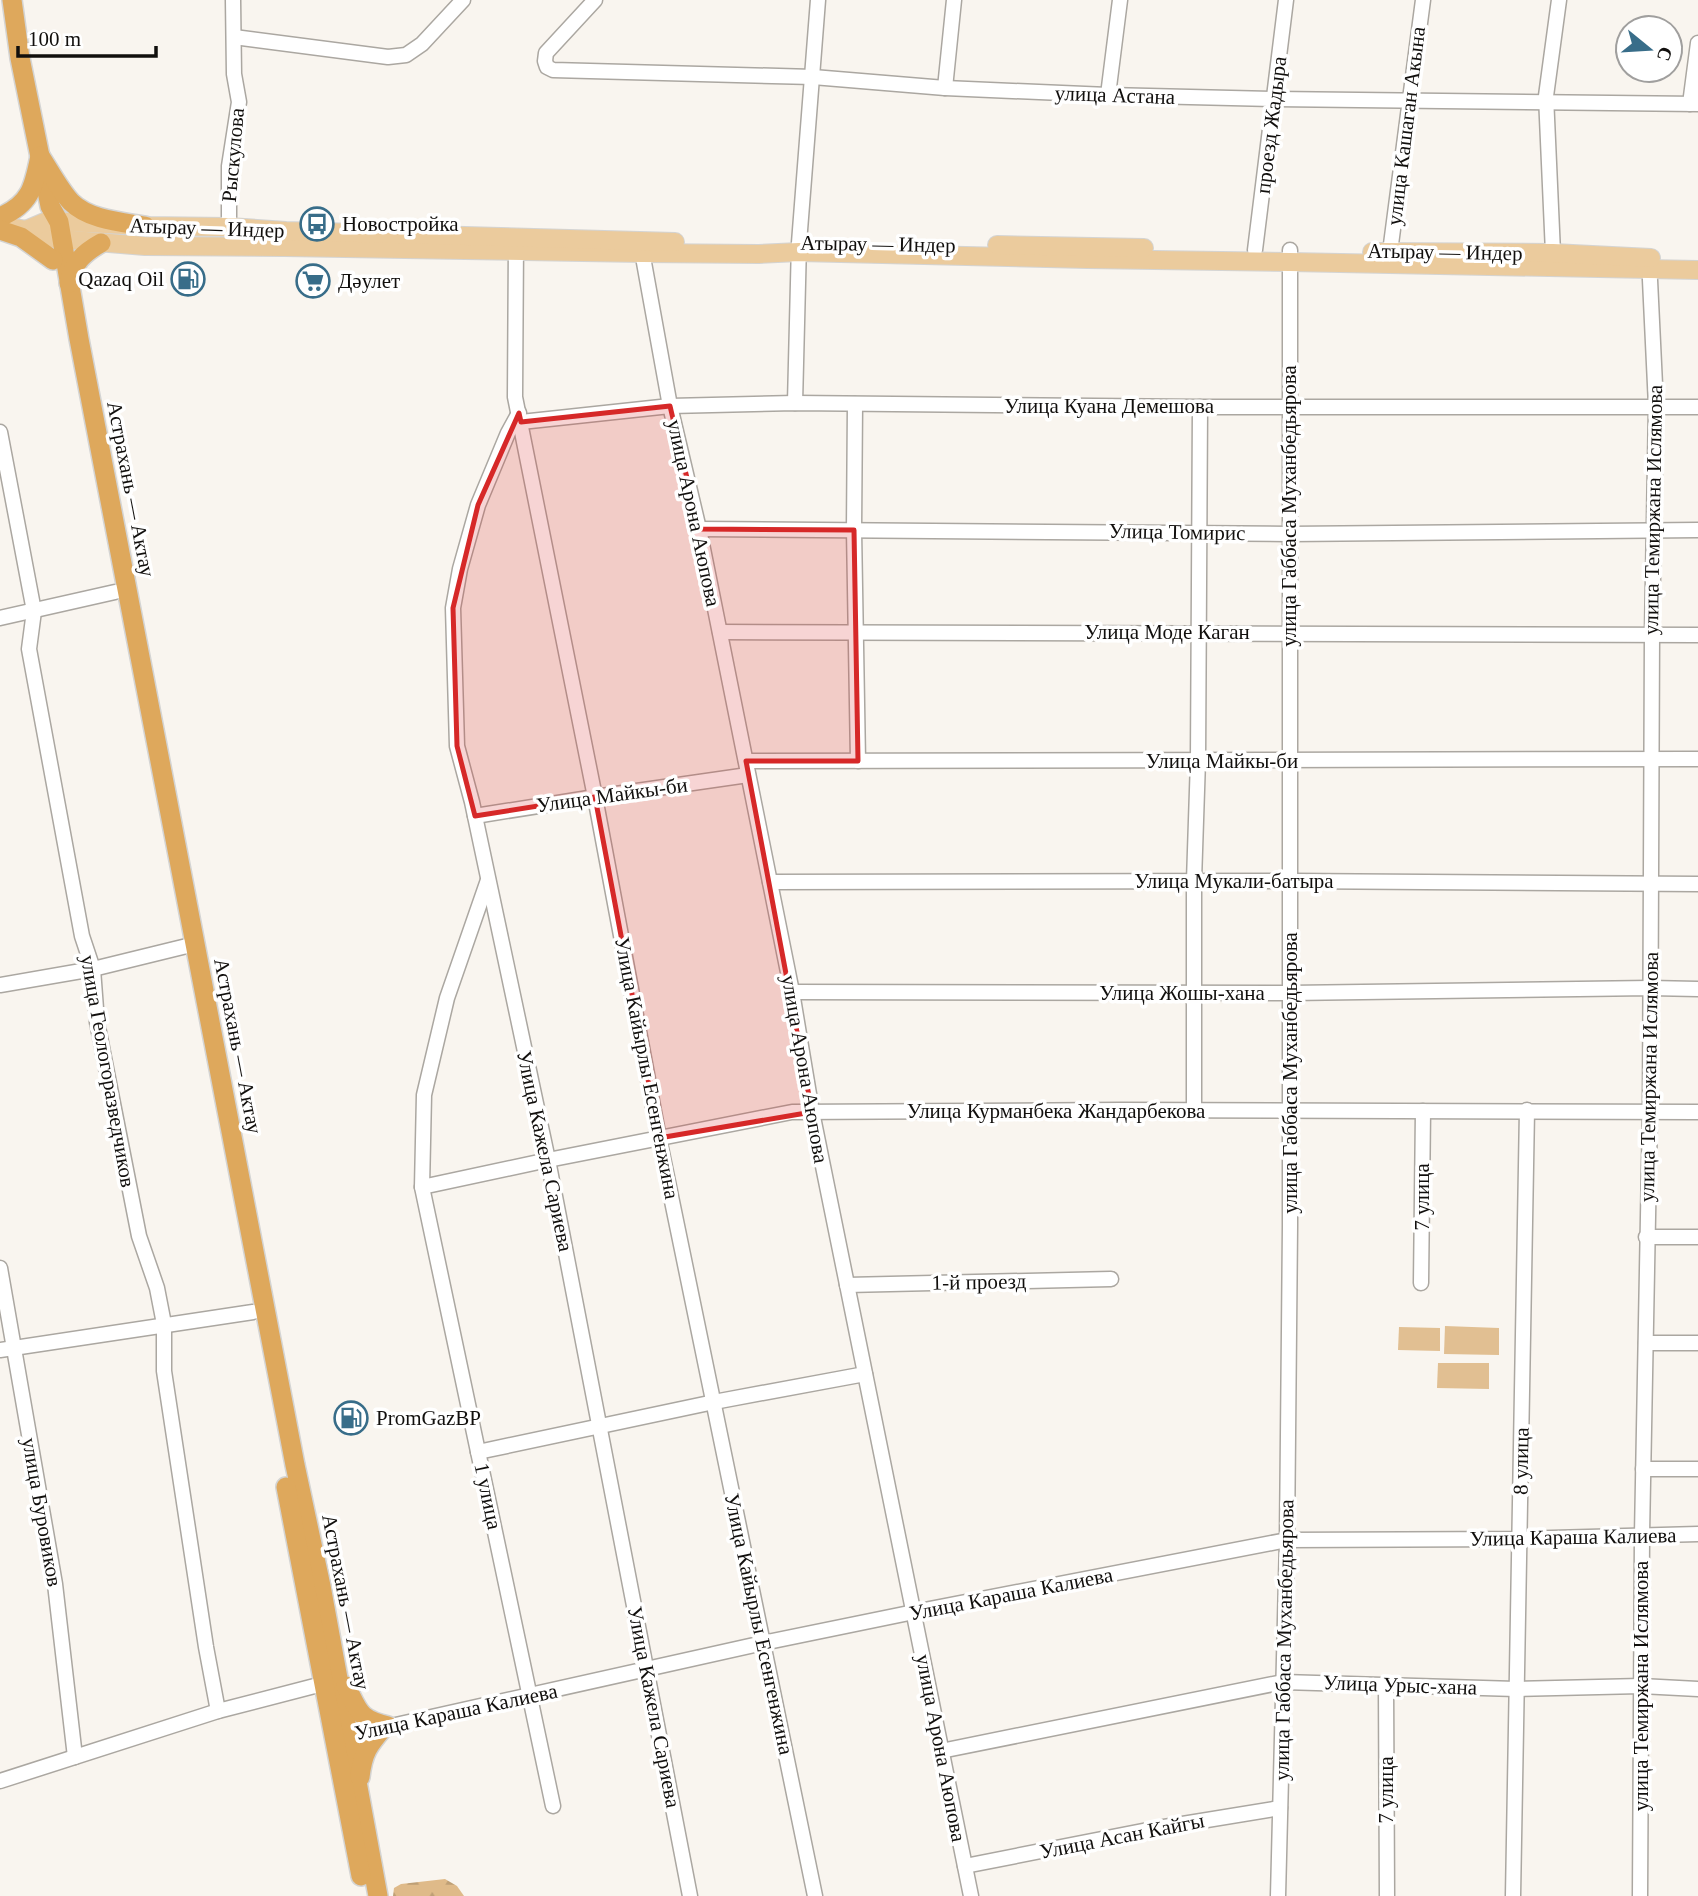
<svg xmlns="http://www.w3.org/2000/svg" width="1698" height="1896" font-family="Georgia,serif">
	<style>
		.forest { fill: url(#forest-firs) }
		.pitch { fill: #e1bf92 }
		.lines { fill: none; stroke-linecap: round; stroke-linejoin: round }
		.minor-casing { stroke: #aba7a1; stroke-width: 17 }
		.major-casing { stroke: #d4d4d3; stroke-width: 20 }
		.highway-casing { stroke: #d4d4d3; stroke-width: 22 }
		.minor { stroke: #fff; stroke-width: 14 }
		.major { stroke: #ebcb9d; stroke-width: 18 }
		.highway { stroke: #dea85c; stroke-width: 19 }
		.marked { fill: #d62828; fill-opacity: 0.2; stroke: #d62828; stroke-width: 5; stroke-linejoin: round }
		.labels { text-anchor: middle; stroke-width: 7; stroke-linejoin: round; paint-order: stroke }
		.street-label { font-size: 21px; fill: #110f0d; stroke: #fff }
		.poi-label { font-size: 21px; fill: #110f0d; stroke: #fff; text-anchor: start }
	</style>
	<defs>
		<pattern id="forest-firs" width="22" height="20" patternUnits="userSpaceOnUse" patternTransform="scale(1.75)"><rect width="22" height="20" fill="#dfba89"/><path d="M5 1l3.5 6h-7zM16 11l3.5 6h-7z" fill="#be9f75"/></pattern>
	</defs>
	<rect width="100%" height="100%" fill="#f9f5ef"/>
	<!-- forest -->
	<path class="forest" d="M 445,1879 L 457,1886 L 464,1896 L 393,1896 L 394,1888 L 401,1884 Z"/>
	<!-- pitch -->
	<g class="pitch">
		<path d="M 1445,1326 L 1499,1328 L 1499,1355 L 1444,1354 Z"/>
		<path d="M 1399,1327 L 1440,1328 L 1440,1351 L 1398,1350 Z"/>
		<path d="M 1438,1363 L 1489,1363 L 1489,1389 L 1437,1388 Z"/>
	</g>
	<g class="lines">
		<defs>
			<g id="minor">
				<path d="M 595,0 L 546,53 L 545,61 L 547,67 L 553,70 L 813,77 L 945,88 L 1108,95 L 1275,99 L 1698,104"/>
				<path d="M 234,37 L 388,57 L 406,55 L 422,44 L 463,0"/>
				<path d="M 945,88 L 954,0"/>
				<path d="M 1108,95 L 1120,0"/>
				<path d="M 1690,104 L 1698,43"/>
				<path d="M 229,227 L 229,166 L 239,102 L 234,74 L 233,0"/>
				<path d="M 516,240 L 515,397 L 595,797 L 659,1138 L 815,1896"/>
				<path d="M 641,246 L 670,406 L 699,529 L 792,992 L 812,1112 L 971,1896"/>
				<path d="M 1255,250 L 1286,0"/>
				<path d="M 1390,252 L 1423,0"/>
				<path d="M 1553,253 L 1546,96 L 1559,0"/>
				<path d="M 795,403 L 799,243 L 818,0"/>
				<path d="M 855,404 L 854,530 L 858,761"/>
				<path d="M 519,413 L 508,433 L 478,505 L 460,569 L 453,608 L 457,746 L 472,802 L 548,1160 L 690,1896"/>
				<path d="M 521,422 L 670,406 L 795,403 L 1200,407 L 1698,407"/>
				<path d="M 0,432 L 34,611 L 29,649 L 82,936 L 93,969 L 97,1022 L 139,1236 L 157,1288 L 164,1324 L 164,1371 L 206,1647 L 218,1711"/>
				<path d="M 699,529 L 1289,534 L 1698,530"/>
				<path d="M 0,618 L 115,592"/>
				<path d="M 720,632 L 1698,635"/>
				<path d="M 746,761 L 1698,759"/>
				<path d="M 475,816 L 595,797 L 748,775"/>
				<path d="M 488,880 L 447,998 L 424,1095 L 422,1187 L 553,1806"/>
				<path d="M 770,882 L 1290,881 L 1698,884"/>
				<path d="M 0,985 L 93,969 L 195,944"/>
				<path d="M 792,992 L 1290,993 L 1650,988 L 1698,989"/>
				<path d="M 1194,1111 L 1194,881 L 1198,760 L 1200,407"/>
				<path d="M 422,1187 L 548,1160 L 792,1112 L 1121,1110 L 1698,1112"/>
				<path d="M 1646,1237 L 1698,1237"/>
				<path d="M 0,1268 L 55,1584 L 75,1757"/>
				<path d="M 1421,1283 L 1423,1111"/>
				<path d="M 847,1285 L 1111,1279"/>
				<path d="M 1646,1343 L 1698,1343"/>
				<path d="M 0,1350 L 253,1312"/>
				<path d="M 478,1452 L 714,1402 L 865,1374"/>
				<path d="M 1643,1469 L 1698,1469"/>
				<path d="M 1386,1685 L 1387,1896"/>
				<path d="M 342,1737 L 763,1643 L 914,1612 L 1287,1540 L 1519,1539 L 1698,1534"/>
				<path d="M 941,1751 L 1283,1682 L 1516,1689 L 1641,1686 L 1698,1689"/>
				<path d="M 0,1781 L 218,1711 L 330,1682"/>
				<path d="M 965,1866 L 1158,1828 L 1280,1808"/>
				<path d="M 1278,1896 L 1287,1540 L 1290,1226 L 1290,250"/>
				<path d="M 1513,1896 L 1527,1110"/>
				<path d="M 1640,1896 L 1642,1535 L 1650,1111 L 1652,634 L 1656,406 L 1649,259"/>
			</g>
			<g id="major">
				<path d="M 7,227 L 26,230 L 49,238 L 145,246 L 284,247 L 642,253 L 759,254 L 799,252 L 1087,259 L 1290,262 L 1698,270"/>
				<path d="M 26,230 L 47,221 L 145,226 L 229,227 L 286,231 L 675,242"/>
				<path d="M 997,245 L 1144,248"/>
				<path d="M 1372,252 L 1553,253 L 1651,258"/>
			</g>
			<g id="highway">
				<path d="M 12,0 L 20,58 L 50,206 L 59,222 L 79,339 L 295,1465 L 321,1586 L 378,1896"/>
				<path d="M 0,217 C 31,204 34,186 40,156 C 50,171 59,189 71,202 C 89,220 121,222 145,226"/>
				<path d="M 0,230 L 21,237 L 53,260"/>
				<path d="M 69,283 C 73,263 83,253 101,243"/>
				<path d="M 286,1487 L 361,1876"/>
				<path d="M 346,1686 C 359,1711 358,1719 388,1726"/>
				<path d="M 360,1777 C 363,1752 368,1746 384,1727"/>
			</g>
		</defs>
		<!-- minor casing -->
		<use href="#minor" class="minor-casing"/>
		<!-- major casing -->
		<use href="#major" class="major-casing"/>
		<!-- highway casing -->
		<use href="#highway" class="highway-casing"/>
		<!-- minor -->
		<use href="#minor" class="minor"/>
		<!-- major -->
		<use href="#major" class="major"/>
		<!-- highway -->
		<use href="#highway" class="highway"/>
	</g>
	<!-- marked area -->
	<path class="marked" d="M 670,406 L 699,529 L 854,530 L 858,761 L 746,761 L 812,1112 L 659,1138 L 595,797 L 475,816 L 457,746 L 453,608 L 478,505 L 519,413 L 521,422 Z"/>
	<!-- icons -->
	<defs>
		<symbol id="bus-ring" viewBox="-11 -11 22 22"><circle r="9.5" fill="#fff" stroke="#386d89" stroke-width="1.5"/><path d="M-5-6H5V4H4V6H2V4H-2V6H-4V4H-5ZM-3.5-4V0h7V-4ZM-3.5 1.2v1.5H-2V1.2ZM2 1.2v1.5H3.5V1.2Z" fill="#386d89"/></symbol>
		<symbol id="fuel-ring" viewBox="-11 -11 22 22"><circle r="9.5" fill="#fff" stroke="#386d89" stroke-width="1.5"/><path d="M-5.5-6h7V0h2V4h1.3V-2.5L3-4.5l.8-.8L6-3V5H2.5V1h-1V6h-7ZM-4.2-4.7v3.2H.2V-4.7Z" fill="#386d89"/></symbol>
		<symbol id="supermarket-ring" viewBox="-11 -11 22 22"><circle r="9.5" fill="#fff" stroke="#386d89" stroke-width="1.5"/><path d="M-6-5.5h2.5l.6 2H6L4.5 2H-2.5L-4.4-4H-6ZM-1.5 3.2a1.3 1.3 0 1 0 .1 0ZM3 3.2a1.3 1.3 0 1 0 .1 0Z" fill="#386d89"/></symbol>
	</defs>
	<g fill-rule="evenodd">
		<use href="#bus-ring" x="298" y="205" width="38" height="38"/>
		<use href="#fuel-ring" x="169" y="260" width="38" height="38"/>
		<use href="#supermarket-ring" x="294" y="262" width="38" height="38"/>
		<use href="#fuel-ring" x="332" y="1399" width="38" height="38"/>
	</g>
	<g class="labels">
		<!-- street labels -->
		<g class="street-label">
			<text transform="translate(1115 95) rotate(2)" y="7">улица Астана</text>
			<text transform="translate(1271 125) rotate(-83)" y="7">проезд Жадыра</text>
			<text transform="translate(1406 126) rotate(-83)" y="7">улица Кашаган Акына</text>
			<text transform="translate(233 155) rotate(-85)" y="7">Рыскулова</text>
			<text transform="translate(207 228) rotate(2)" y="7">Атырау — Индер</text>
			<text transform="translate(878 244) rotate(1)" y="7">Атырау — Индер</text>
			<text transform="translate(1445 252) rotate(1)" y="7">Атырау — Индер</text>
			<text x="1109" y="413">Улица Куана Демешова</text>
			<text transform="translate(131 489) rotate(79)" y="7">Астрахань — Актау</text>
			<text transform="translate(1289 506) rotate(-90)" y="7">улица Габбаса Муханбедьярова</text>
			<text transform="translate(1653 510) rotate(-89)" y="7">улица Темиржана Ислямова</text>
			<text transform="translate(694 513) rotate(78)" y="7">улица Арона Аюпова</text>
			<text transform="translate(1177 532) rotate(1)" y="7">Улица Томирис</text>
			<text x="1167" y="639">Улица Моде Каган</text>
			<text x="1222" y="768">Улица Майкы-би</text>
			<text transform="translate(612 795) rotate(-8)" y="7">Улица Майкы-би</text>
			<text x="1234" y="888">Улица Мукали-батыра</text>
			<text x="1182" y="1000">Улица Жошы-хана</text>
			<text transform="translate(238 1046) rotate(79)" y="7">Астрахань — Актау</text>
			<text transform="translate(647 1068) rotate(79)" y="7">Улица Кайырлы Есенгенжина</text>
			<text transform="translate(805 1069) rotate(80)" y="7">улица Арона Аюпова</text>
			<text transform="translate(108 1071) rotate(80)" y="7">улица Геологоразведчиков</text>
			<text transform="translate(1290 1073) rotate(-90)" y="7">улица Габбаса Муханбедьярова</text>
			<text transform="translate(1649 1077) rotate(-89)" y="7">улица Темиржана Ислямова</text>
			<text x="1056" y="1118">Улица Курманбека Жандарбекова</text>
			<text transform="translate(545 1151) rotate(78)" y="7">Улица Кажела Сариева</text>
			<text transform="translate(1422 1197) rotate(-90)" y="7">7 улица</text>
			<text transform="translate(979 1282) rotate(-1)" y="7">1-й проезд</text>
			<text transform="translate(1521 1461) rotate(-89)" y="7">8 улица</text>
			<text transform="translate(488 1496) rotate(78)" y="7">1 улица</text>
			<text transform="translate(42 1512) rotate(80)" y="7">улица Буровиков</text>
			<text transform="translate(1573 1537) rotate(-1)" y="7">Улица Караша Калиева</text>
			<text transform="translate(1011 1594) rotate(-11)" y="7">Улица Караша Калиева</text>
			<text transform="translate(346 1602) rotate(79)" y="7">Астрахань — Актау</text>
			<text transform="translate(759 1624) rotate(78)" y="7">Улица Кайырлы Есенгенжина</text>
			<text transform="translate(1284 1640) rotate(-89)" y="7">улица Габбаса Муханбедьярова</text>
			<text transform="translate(1400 1685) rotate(2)" y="7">Улица Урыс-хана</text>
			<text transform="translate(1641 1686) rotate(-90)" y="7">улица Темиржана Ислямова</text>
			<text transform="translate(654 1707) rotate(79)" y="7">Улица Кажела Сариева</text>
			<text transform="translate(456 1712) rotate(-12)" y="7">Улица Караша Калиева</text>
			<text transform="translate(941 1748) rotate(79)" y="7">улица Арона Аюпова</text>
			<text transform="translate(1386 1790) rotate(-90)" y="7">7 улица</text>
			<text transform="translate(1122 1836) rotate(-11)" y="7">Улица Асан Кайгы</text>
		</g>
		<!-- poi labels -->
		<g class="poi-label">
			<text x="342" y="231">Новостройка</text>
			<text x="164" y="286" text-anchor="end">Qazaq Oil</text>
			<text x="338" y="288">Дәулет</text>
			<text x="376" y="1425">PromGazBP</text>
		</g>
	</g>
	<!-- north arrow -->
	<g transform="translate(1649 49) rotate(108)"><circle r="33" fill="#ffffff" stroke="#a09f9e" stroke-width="2"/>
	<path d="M0-5L12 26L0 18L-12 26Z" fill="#386d89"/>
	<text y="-10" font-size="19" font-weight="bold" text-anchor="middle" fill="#110f0d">С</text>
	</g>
	<!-- scale -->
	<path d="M18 46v10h138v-10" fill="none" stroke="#110f0d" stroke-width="3.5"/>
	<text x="28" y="46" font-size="21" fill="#110f0d" stroke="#ffffff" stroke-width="5" paint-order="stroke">100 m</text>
</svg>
